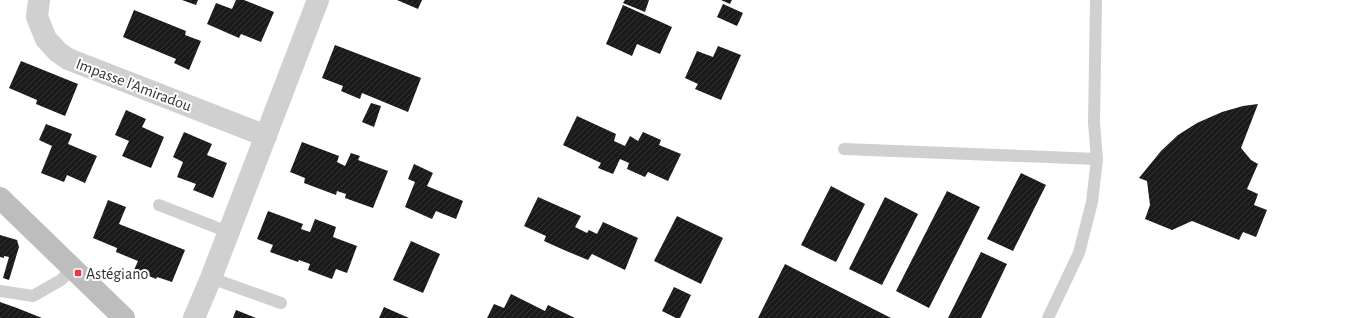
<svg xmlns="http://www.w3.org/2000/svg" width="1368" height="318" font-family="'Alegreya Sans',sans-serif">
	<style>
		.building { fill: url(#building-hatch) }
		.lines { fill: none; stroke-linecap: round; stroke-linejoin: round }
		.lane { stroke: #d0d0d0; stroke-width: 12 }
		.street { stroke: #d0d0d0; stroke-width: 22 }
		.secondary { stroke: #bdbdbd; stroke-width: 22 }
		.poi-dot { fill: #e63946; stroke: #fff; stroke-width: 1.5 }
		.labels { text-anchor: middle; stroke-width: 4; stroke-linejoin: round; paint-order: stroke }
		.street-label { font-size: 16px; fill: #333; stroke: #fff }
		.poi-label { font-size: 16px; fill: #333; stroke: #fff; text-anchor: start }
	</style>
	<defs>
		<pattern id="building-hatch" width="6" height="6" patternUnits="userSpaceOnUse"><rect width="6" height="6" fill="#1a1a1a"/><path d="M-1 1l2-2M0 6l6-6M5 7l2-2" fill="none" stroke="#333"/></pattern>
	</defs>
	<rect width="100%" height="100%" fill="#fff"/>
	<!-- building -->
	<g class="building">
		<path d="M 182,0 L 198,0 L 196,5 Z"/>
		<path d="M 236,0 L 244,0 L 274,12 L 261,42 L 241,34 L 239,38 L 207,24 L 216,3 L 232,9 Z"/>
		<path d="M 397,0 L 422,0 L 418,9 Z"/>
		<path d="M 625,0 L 649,0 L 645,12 L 623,3 Z"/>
		<path d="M 721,0 L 732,0 L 730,4 Z"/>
		<path d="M 723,4 L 743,13 L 737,26 L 717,17 Z"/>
		<path d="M 623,5 L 672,27 L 660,54 L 637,44 L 632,56 L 606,44 Z"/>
		<path d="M 134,10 L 186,31 L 185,35 L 201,41 L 189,70 L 174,63 L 176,59 L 123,37 Z"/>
		<path d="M 335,45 L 421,78 L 408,112 L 362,93 L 360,99 L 341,91 L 343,86 L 322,78 Z"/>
		<path d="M 718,46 L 741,55 L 721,100 L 695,89 L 698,84 L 685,78 L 697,51 L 713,57 Z"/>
		<path d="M 21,61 L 78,84 L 65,116 L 36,104 L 37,100 L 9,88 Z"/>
		<path d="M 371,103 L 381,106 L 374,127 L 362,122 Z"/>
		<path d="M 1258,104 L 1241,148 L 1251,160 L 1258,164 L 1247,189 L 1258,194 L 1254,205 L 1267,210 L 1256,237 L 1243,232 L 1239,240 L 1192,221 L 1172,230 L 1145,219 L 1150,205 L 1147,181 L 1139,178 L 1161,151 L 1178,135 L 1197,123 L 1222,112 L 1243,106 Z"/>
		<path d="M 126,110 L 146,119 L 142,127 L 164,137 L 151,168 L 122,156 L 129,141 L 115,135 Z"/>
		<path d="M 577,116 L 616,134 L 614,141 L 625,146 L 630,136 L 638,141 L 643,132 L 661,140 L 659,145 L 681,154 L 668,181 L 648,172 L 645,177 L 627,169 L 629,163 L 620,159 L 613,174 L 598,168 L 601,163 L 563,145 Z"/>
		<path d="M 46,124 L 72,134 L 68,144 L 97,156 L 85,183 L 67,175 L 64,182 L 41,173 L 52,146 L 39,140 Z"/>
		<path d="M 184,132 L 212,144 L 207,155 L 227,163 L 213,198 L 193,190 L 196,184 L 177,177 L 183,162 L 173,157 Z"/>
		<path d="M 302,142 L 339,156 L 337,162 L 345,166 L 351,153 L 360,156 L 358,160 L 388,171 L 373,208 L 345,198 L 346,194 L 337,191 L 336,195 L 304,183 L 305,178 L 290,172 Z"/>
		<path d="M 414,164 L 433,173 L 427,186 L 463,201 L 456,219 L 436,211 L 432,219 L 405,207 L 415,182 L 408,179 Z"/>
		<path d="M 1021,173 L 1046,185 L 1013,251 L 987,239 Z"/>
		<path d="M 831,186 L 865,204 L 836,262 L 801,245 Z"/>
		<path d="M 947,191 L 980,207 L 929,308 L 896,291 Z"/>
		<path d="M 538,197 L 581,216 L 575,227 L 587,233 L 589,230 L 597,234 L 603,222 L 638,238 L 625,270 L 592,254 L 588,260 L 564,250 L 544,241 L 546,236 L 524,226 Z"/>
		<path d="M 885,197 L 918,214 L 882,285 L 849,269 Z"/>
		<path d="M 108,200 L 126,207 L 119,224 L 185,250 L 172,282 L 157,277 L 156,279 L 134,270 L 138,261 L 116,252 L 117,248 L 93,238 Z"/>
		<path d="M 268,211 L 303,224 L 301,229 L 310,232 L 315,219 L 336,227 L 333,237 L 357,246 L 347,273 L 336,269 L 332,279 L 308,270 L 310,264 L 299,260 L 298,262 L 270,252 L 273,245 L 257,239 Z"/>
		<path d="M 677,216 L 723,238 L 701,284 L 654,261 Z"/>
		<path d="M 0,235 L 17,240 L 19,247 L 9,280 L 3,278 L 9,257 L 4,256 L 4,258 L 0,257 Z"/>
		<path d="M 411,241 L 440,254 L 423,293 L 393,280 Z"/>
		<path d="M 981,252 L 1007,264 L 981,318 L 948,318 Z"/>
		<path d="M 785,264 L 891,318 L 758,318 Z"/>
		<path d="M 674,287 L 691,295 L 680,318 L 676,318 L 662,311 Z"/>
		<path d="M 511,294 L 545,311 L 548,305 L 575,318 L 487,318 L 494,304 L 504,308 Z"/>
		<path d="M 0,302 L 17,308 L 42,318 L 0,318 Z"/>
		<path d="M 384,307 L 409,318 L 379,318 Z"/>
		<path d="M 236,310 L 256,318 L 233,318 Z"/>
	</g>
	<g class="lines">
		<!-- lane -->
		<g class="lane">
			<path d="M 844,149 L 1097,159"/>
			<path d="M 159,205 L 228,232"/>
			<path d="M 211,278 L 281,303"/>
			<path d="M 0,291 L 33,296 L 61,280 L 72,269"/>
			<path d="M 1048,318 L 1079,253 L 1092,202 L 1097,159 L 1094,123 L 1096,0"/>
		</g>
		<!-- street -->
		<g class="street">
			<path d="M 39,0 L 37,17 L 46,39 L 58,52 L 68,59 L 266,136"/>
			<path d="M 194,318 L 211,278 L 318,0"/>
		</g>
		<!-- secondary -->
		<path class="secondary" d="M 0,198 L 124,318"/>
	</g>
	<!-- markers -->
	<rect class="poi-dot" x="74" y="269" width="8" height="8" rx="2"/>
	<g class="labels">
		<!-- street labels -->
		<g class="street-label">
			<text transform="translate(134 84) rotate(21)" y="6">Impasse l'Amiradou</text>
		</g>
		<!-- poi labels -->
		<g class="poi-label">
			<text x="86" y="279">Astégiano</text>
		</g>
	</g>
</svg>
